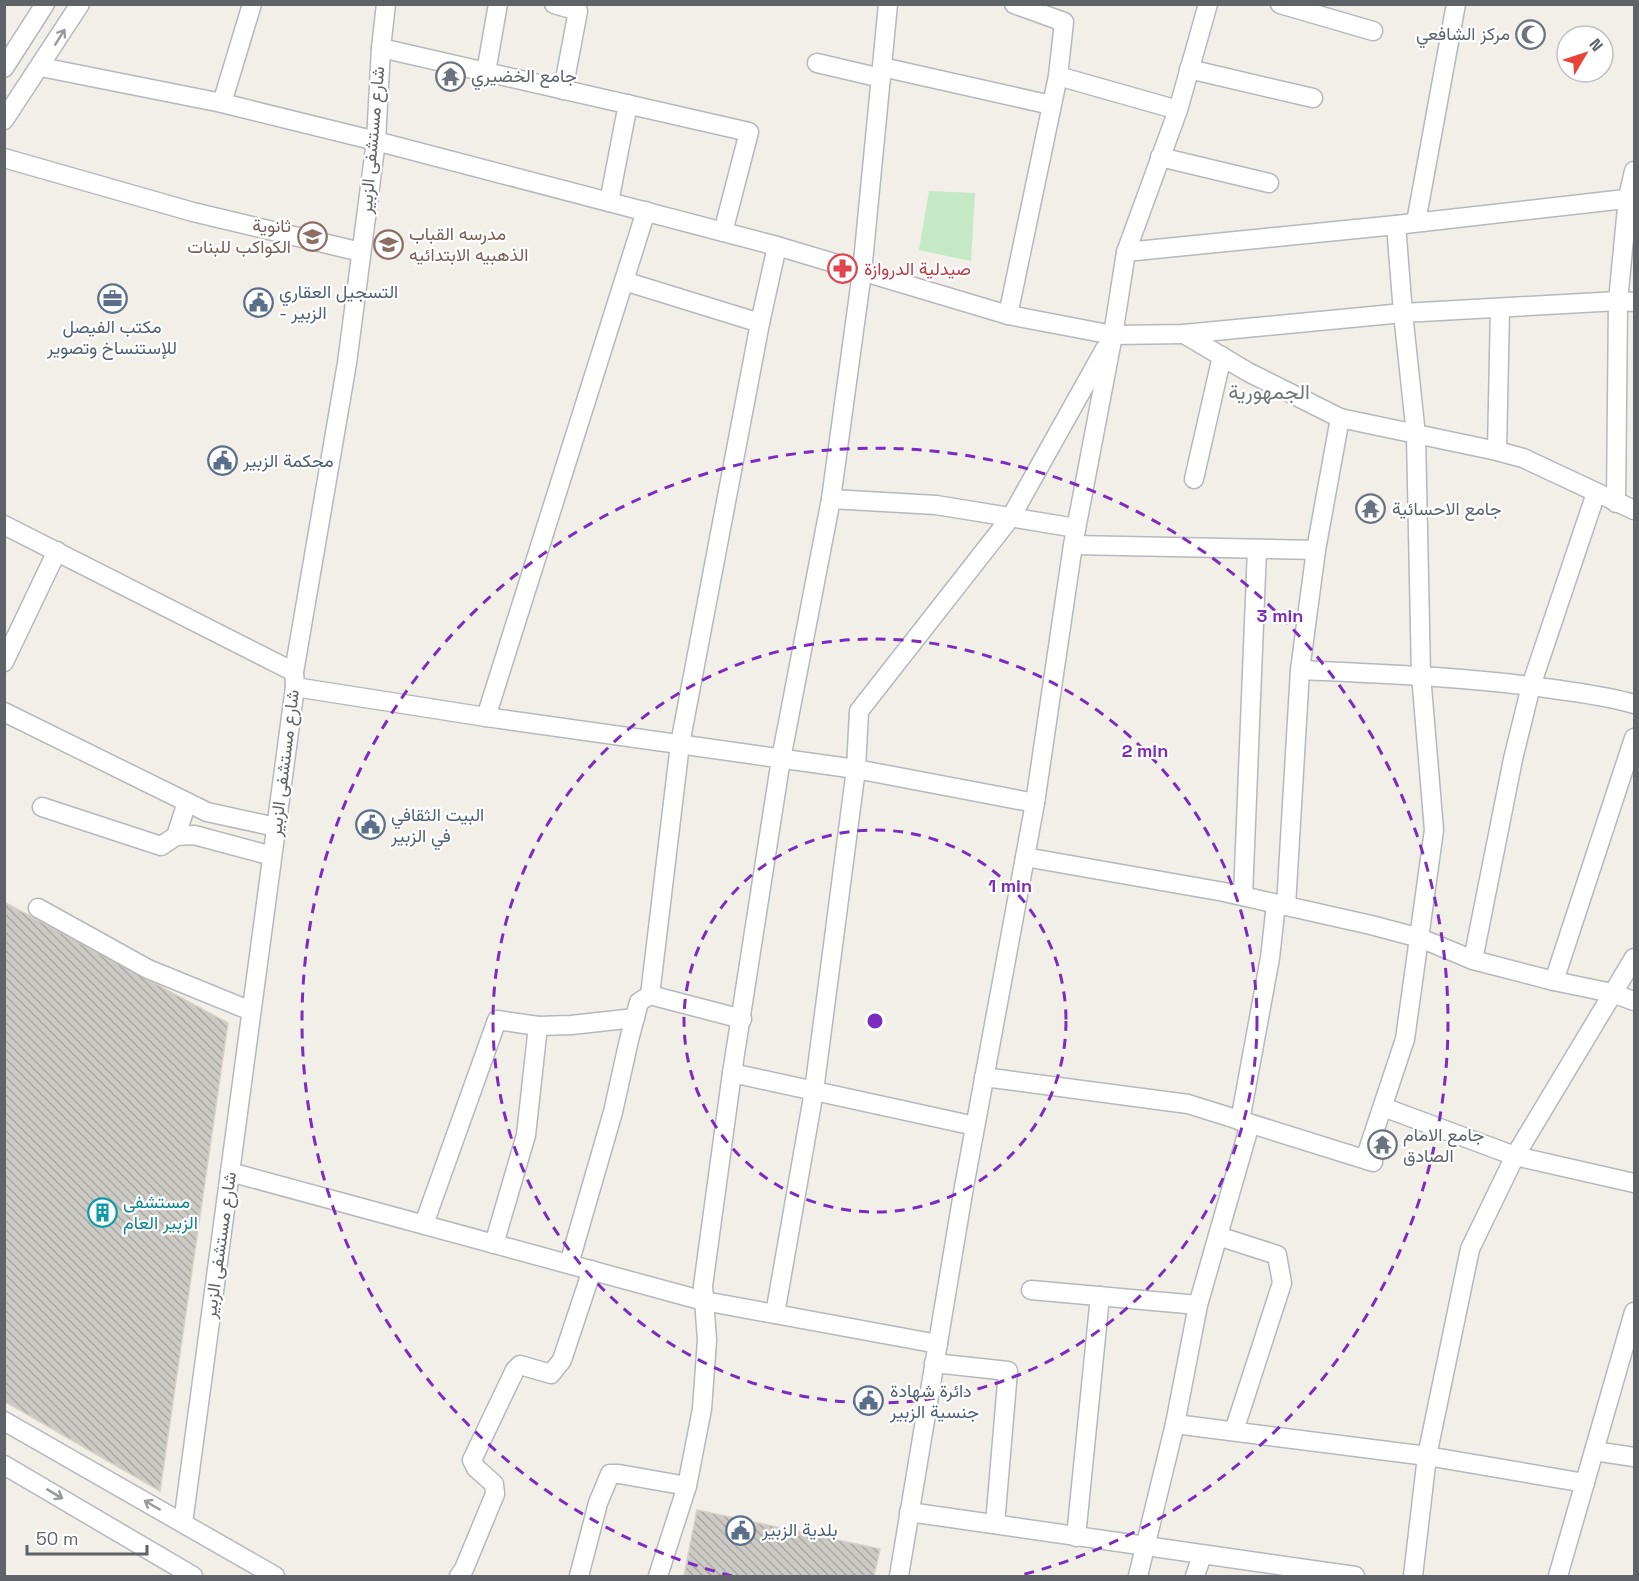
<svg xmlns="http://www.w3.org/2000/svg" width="1639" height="1581" font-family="'Space Grotesk',Vazirmatn,sans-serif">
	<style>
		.park { fill: #c5e8c5 }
		.building { fill: url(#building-back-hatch); stroke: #d6d1c6; stroke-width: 1.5 }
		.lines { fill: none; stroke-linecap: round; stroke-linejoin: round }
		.minor-casing { stroke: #b5b8bc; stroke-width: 21 }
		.minor { stroke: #fff; stroke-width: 18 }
		.oneway { stroke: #979a9d }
		.ring { fill: none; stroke: #7b2cbf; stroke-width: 3; stroke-dasharray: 10 8 }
		.labels { text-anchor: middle; stroke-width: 4.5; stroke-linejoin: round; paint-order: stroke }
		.worship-label { font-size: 18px; fill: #5b616d; stroke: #fff; text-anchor: start }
		.street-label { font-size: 18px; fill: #5f6368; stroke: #fff }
		.education-label { font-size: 18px; fill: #785e54; stroke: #fff; text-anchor: end }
		.health-label { font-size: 18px; fill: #be3a42; stroke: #fff; text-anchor: start }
		.service-label { font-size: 18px; fill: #4e5e75; stroke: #fff; text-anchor: start }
		.culture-label { font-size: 18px; fill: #0d838f; stroke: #fff; text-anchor: start }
		.quarter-label { font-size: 21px; fill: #70757a; stroke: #fff }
		.centre { fill: #7b2cbf; stroke: #fff; stroke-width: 3 }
		.ring-label { font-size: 18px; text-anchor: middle; font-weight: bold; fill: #7b2cbf; stroke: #fff; stroke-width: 4.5; stroke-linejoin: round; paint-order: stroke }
	</style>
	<defs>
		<pattern id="building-back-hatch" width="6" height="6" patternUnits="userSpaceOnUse" patternTransform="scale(1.5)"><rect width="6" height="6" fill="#cccac5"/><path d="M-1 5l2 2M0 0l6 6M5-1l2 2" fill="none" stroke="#a9a8a4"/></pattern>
	</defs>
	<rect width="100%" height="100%" fill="#f1efe8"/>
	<!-- park -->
	<path class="park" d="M 929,191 L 975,193 L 971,261 L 919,250 Z"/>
	<!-- building -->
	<g class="building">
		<path d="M 4,902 L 228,1023 L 160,1491 L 4,1401 Z"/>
		<path d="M 697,1510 L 880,1549 L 874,1576 L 684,1576 Z"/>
	</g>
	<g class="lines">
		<defs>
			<g id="minor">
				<path d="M 554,4 L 578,11 L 563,90"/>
				<path d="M 1280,4 L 1373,31"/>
				<path d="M 381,48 L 749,132 L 723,232"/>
				<path d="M 817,63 L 881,78"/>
				<path d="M 41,67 L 222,103 L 376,141 L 777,246 L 1008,315 L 1113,335 L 1184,334 L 1403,313 L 1618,301 L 1634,302"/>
				<path d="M 882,67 L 1051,105"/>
				<path d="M 4,68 L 45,4"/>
				<path d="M 1189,69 L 1313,98"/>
				<path d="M 486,72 L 498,4"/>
				<path d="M 1058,76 L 1178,110"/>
				<path d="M 222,103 L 252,4"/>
				<path d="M 4,120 L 80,4"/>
				<path d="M 1160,157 L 1269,183"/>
				<path d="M 4,158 L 193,212 L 361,252"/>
				<path d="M 609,202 L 628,104"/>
				<path d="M 1416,222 L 1456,4"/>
				<path d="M 1126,252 L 1396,225 L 1634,198"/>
				<path d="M 624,281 L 760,323"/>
				<path d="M 1008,315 L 1058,76 L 1064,22 L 1014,4"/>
				<path d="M 1184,334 L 1248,372 L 1340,418 L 1497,451 L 1523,458 L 1634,510"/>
				<path d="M 1497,451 L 1500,308"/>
				<path d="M 1194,479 L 1222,356"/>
				<path d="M 831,499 L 936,505 L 1076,528"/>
				<path d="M 1616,503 L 1618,301 L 1628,197 L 1634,171"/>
				<path d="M 4,525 L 294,672"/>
				<path d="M 1073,545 L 1316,550"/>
				<path d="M 4,662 L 57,551"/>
				<path d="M 1300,670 C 1385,674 1469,677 1553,689 C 1580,693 1608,696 1634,704"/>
				<path d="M 295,687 L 486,717 L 856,769 L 1035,803"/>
				<path d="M 4,712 L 207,812 L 276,827"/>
				<path d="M 486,717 L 646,211"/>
				<path d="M 42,807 L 161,846 L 176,836 L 194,835 L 272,856"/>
				<path d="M 176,836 L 187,802"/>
				<path d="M 1025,857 L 1224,892 L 1371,925 L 1420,938 L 1473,960 L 1554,981 L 1612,993 L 1634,1001"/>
				<path d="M 1243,896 L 1257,549"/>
				<path d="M 1286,906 L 1300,670 L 1316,550 L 1340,418"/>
				<path d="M 38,908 L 148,969 L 251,1011"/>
				<path d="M 1473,960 L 1513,759 L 1531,686 L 1596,493"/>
				<path d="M 1554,981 L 1634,738"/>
				<path d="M 650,995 L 680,744 L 760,323 L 777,246"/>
				<path d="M 732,1073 L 975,1126"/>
				<path d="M 984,1077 L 1188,1104 L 1373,1162"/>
				<path d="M 1383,1107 L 1515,1156 L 1634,1183"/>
				<path d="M 1240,1121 L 1270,958 L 1276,904"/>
				<path d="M 1365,1159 L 1405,1039 L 1434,830 L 1421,675 L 1416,435 L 1403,313 L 1396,225"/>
				<path d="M 230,1172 L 704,1301 L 938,1344"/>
				<path d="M 424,1224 L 497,1020 L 538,1026 L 571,1025 L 635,1018"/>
				<path d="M 1218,1236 L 1277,1255 L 1282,1283 L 1234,1431"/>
				<path d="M 494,1244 L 526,1135 L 538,1026"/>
				<path d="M 569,1264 L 613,1112 L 629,1040 L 639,1002 L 650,995 L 742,1019"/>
				<path d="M 1031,1290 L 1198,1305"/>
				<path d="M 775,1314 L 814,1091 L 856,769 L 859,711 L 1011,517 L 1105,349"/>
				<path d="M 934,1363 L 1008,1371 L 995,1524"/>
				<path d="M 4,1421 L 275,1576"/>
				<path d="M 1175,1424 L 1427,1456 L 1585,1483"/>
				<path d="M 1594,1451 L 1634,1457"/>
				<path d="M 4,1465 L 193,1576"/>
				<path d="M 909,1512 L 1355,1576"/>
				<path d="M 183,1523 L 295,687 L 294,672 L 347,363 L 376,141 L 381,48 L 386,4"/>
				<path d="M 1076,1537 L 1100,1296"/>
				<path d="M 459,1576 L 464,1569 L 495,1494 L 494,1484 L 476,1468 L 472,1460 L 515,1370 L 520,1365 L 551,1374 L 562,1360 L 592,1270"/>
				<path d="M 579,1576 L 598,1503 L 610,1474 L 619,1474 L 687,1486"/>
				<path d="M 658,1576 L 687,1486 L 702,1409 L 707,1340 L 703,1286 L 732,1073 L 781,759 L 831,499 L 862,272 L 888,4"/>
				<path d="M 899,1576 L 964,1187 L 1035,803 L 1073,545 L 1113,335 L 1126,252 L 1178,110 L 1208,4"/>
				<path d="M 1138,1576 L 1175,1424 L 1198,1305 L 1250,1124"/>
				<path d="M 1195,1576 L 1202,1555"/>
				<path d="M 1413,1576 L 1427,1456 L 1470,1249 L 1515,1156 L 1634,958"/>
				<path d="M 1558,1576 L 1634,1312"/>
			</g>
		</defs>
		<!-- minor casing -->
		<use href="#minor" class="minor-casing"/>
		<!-- minor -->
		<use href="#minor" class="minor"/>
	</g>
	<!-- one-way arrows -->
	<defs><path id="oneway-shaft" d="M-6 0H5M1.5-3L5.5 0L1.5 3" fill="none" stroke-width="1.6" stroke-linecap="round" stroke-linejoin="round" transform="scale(1.5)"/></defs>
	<g class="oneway">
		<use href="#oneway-shaft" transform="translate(60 37) rotate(-58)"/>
		<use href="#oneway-shaft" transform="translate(55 1494) rotate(31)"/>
		<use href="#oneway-shaft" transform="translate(152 1505) rotate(-150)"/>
	</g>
	<!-- distance rings -->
	<g class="ring">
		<circle cx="875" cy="1021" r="191"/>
		<circle cx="875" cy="1021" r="382"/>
		<path d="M732 1576A573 573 0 1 1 1018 1576"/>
	</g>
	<!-- icons -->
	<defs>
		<symbol id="mosque-ring" viewBox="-11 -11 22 22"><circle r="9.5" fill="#fff" stroke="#6b7280" stroke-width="1.5"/><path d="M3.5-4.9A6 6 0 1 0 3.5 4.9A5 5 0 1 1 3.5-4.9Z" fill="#6b7280"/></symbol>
		<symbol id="temple-ring" viewBox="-11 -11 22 22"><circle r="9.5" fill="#fff" stroke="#6b7280" stroke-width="1.5"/><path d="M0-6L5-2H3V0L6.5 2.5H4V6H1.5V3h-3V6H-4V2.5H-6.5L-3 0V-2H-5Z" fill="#6b7280"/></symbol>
		<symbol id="school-ring" viewBox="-11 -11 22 22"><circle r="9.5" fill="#fff" stroke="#8d6e63" stroke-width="1.5"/><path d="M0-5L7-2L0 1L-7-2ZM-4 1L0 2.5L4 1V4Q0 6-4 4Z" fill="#8d6e63"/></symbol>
		<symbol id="pharmacy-ring" viewBox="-11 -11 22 22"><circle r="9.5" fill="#fff" stroke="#e0444e" stroke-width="1.5"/><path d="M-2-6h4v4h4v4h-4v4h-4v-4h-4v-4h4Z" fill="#e0444e"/></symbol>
		<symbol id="office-ring" viewBox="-11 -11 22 22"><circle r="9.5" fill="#fff" stroke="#5c6f8a" stroke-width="1.5"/><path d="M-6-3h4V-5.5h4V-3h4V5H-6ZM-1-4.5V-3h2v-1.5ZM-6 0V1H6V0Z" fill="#5c6f8a"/></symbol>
		<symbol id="civic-ring" viewBox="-11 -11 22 22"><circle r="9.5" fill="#fff" stroke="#5c6f8a" stroke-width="1.5"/><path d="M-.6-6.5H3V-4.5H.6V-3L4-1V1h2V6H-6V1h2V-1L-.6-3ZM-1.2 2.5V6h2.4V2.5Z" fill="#5c6f8a"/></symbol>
		<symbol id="building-ring" viewBox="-11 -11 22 22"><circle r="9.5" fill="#fff" stroke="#0f9aa8" stroke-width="1.5"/><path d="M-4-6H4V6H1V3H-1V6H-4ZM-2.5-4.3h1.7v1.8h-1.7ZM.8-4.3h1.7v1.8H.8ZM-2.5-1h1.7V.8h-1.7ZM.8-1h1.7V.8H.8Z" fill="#0f9aa8"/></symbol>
	</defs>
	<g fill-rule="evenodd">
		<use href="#mosque-ring" x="1514" y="18" width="33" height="33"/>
		<use href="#temple-ring" x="434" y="60" width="33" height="33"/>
		<use href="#school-ring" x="296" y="220" width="33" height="33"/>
		<use href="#school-ring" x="372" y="228" width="33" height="33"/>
		<use href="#pharmacy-ring" x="826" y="252" width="33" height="33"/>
		<use href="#office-ring" x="96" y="282" width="33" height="33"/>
		<use href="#civic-ring" x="242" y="286" width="33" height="33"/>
		<use href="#civic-ring" x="206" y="444" width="33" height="33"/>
		<use href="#temple-ring" x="1354" y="492" width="33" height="33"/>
		<use href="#civic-ring" x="354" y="808" width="33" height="33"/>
		<use href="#temple-ring" x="1366" y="1128" width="33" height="33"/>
		<use href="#building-ring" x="86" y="1196" width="33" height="33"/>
		<use href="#civic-ring" x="852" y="1384" width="33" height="33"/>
		<use href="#civic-ring" x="724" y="1514" width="33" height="33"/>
	</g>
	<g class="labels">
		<!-- worship labels -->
		<g class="worship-label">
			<text x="1510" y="40" text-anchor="end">مركز الشافعي</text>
			<text x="471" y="82">جامع الخضيري</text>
			<text x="1392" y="515">جامع الاحسائية</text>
			<text x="1403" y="1141">جامع الامام<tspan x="1403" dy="21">الصادق</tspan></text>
		</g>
		<!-- street labels -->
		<g class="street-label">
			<text transform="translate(372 140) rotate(-85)" y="6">شارع مستشفى الزبير</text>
			<text transform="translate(284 763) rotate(-83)" y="6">شارع مستشفى الزبير</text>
			<text transform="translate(220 1245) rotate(-82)" y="6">شارع مستشفى الزبير</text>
		</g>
		<!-- education labels -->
		<g class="education-label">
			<text x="291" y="232">ثانوية<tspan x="291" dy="21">الكواكب للبنات</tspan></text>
			<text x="409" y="240" text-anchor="start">مدرسه القباب<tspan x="409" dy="21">الذهبيه الابتدائيه</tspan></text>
		</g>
		<!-- health labels -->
		<g class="health-label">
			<text x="864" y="275">صيدلية الدروازة</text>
		</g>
		<!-- service labels -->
		<g class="service-label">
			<text x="279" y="298">التسجيل العقاري<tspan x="279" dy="21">- الزبير</tspan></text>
			<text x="112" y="333" text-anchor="middle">مكتب الفيصل<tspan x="112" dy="21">للإستنساخ وتصوير</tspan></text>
			<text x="243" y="467">محكمة الزبير</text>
			<text x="391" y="821">البيت الثقافي<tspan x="391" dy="21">في الزبير</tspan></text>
			<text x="890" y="1397">دائرة شهادة<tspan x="890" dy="21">جنسية الزبير</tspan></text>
			<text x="762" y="1536">بلدية الزبير</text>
		</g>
		<!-- culture labels -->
		<g class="culture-label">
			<text x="123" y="1208">مستشفى<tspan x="123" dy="21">الزبير العام</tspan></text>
		</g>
		<!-- quarter labels -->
		<g class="quarter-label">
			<text x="1269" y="399">الجمهورية</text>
		</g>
	</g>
	<circle cx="875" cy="1021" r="9" class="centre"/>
	<g class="ring-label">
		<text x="1280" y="622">3 min</text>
		<text x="1145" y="757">2 min</text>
		<text x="1010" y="892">1 min</text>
	</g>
	<!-- border -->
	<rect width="1639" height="1581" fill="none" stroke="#5f6368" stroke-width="12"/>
	<!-- north arrow -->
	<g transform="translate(1585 54) rotate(51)"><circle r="28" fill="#ffffff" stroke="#bfc1c3" stroke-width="1.5"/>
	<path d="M0-4.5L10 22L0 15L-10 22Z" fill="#ea4335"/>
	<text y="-9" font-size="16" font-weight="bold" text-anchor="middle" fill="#5f6368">N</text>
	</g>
	<!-- scale -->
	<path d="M27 1545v9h120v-9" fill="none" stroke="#5f6368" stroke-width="3"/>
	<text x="36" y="1545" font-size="18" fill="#5f6368" stroke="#ffffff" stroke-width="4.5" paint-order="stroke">50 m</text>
</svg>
